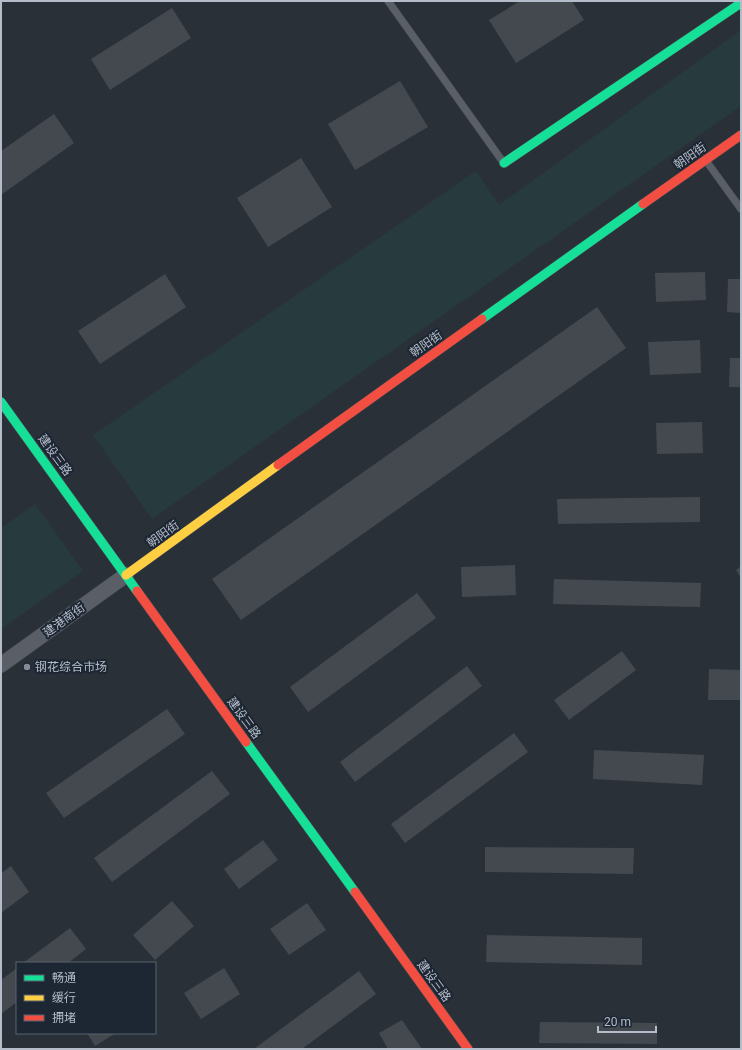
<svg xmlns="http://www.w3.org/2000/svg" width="742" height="1050" font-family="Roboto,'Noto Sans SC',sans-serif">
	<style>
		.green { fill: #273a3e }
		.building { fill: #444950 }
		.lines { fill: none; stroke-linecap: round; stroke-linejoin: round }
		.lane-casing { stroke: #484c53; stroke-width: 8 }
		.street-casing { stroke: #484c53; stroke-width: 16 }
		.fast-casing { stroke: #484c53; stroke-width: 10 }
		.slow-casing { stroke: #484c53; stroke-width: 10 }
		.jam-casing { stroke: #484c53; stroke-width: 10 }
		.lane { stroke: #5a5e66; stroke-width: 7 }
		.street { stroke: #5a5e66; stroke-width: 15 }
		.fast { stroke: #16e098; stroke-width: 9 }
		.slow { stroke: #ffcf43; stroke-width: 9 }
		.jam { stroke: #f24e42; stroke-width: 9 }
		.poi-dot { fill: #848b96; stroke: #1d2633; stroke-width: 1.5 }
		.labels { text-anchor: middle; stroke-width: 4; stroke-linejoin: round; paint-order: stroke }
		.street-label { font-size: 12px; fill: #b4bcc9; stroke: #1d2633 }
		.poi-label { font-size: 12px; fill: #b4bcc9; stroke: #1d2633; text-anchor: start }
	</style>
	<rect width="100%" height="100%" fill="#2a3038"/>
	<!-- green -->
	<g class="green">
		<path d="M 741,30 L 741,106 L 152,519 L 93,435 L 476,171 L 499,205 Z"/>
		<path d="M 35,504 L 83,571 L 1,629 L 1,528 Z"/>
	</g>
	<!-- building -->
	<g class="building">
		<path d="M 520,1 L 572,1 L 584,20 L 516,63 L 489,20 Z"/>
		<path d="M 172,8 L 191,38 L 110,90 L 91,59 Z"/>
		<path d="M 400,81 L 428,127 L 355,170 L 328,124 Z"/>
		<path d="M 54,114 L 74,143 L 1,195 L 1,151 Z"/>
		<path d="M 301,158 L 332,207 L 268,247 L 237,198 Z"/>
		<path d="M 705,272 L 706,300 L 656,302 L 655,273 Z"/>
		<path d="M 165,274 L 186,307 L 100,364 L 78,331 Z"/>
		<path d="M 728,279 L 741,279 L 741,313 L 727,312 Z"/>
		<path d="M 597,307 L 626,348 L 241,620 L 212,579 Z"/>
		<path d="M 700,340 L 701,373 L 650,375 L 648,342 Z"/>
		<path d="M 730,358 L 741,358 L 741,387 L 729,387 Z"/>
		<path d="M 702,422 L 703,453 L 657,454 L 656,423 Z"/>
		<path d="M 700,497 L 700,522 L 558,524 L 557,499 Z"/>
		<path d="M 515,565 L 516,595 L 462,597 L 461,567 Z"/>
		<path d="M 741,566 L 741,578 L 736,570 Z"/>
		<path d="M 554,579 L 701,583 L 700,607 L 553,604 Z"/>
		<path d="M 417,593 L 436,618 L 308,712 L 290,687 Z"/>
		<path d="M 622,651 L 636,670 L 569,720 L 554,700 Z"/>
		<path d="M 467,666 L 482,686 L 355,782 L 340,762 Z"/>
		<path d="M 709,669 L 741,670 L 741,700 L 708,700 Z"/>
		<path d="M 167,709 L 185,734 L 64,818 L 46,793 Z"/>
		<path d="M 514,733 L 528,752 L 405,843 L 391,824 Z"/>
		<path d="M 594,750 L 704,755 L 702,785 L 593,779 Z"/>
		<path d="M 212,771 L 230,794 L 112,882 L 94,858 Z"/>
		<path d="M 263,840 L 278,860 L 239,889 L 224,869 Z"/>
		<path d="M 485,847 L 634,848 L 633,874 L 485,872 Z"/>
		<path d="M 11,866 L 29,892 L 1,913 L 1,873 Z"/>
		<path d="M 172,901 L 194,926 L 155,960 L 133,935 Z"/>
		<path d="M 307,903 L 326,930 L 289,955 L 270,929 Z"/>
		<path d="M 70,928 L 86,949 L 68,963 L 23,963 Z"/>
		<path d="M 487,935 L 642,938 L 642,965 L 486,962 Z"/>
		<path d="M 17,968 L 17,1002 L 1,1014 L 1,980 Z"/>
		<path d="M 224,968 L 240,994 L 201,1019 L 184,993 Z"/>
		<path d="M 359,971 L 376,994 L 302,1049 L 254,1049 Z"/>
		<path d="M 402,1020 L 422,1049 L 388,1049 L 379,1033 Z"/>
		<path d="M 540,1022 L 657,1023 L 657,1044 L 539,1043 Z"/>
		<path d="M 87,1033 L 116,1033 L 95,1046 Z"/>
	</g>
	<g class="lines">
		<defs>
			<g id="lane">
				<path d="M 388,1 L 503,162"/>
				<path d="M 707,162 L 741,209"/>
			</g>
			<path id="street" d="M 1,665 L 126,575"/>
			<g id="fast">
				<path d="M 504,163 L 741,3"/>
				<path d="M 482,319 L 643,204"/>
				<path d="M 1,402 L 137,591"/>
				<path d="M 246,742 L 355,892"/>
			</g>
			<path id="slow" d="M 126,575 L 278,465"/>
			<g id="jam">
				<path d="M 643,204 L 741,135"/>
				<path d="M 278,465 L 482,319"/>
				<path d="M 137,591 L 246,742"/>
				<path d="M 355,892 L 468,1049"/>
			</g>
		</defs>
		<!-- lane casing -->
		<use href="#lane" class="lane-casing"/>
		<!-- street casing -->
		<use href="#street" class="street-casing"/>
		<!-- fast casing -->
		<use href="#fast" class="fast-casing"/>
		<!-- slow casing -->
		<use href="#slow" class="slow-casing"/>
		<!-- jam casing -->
		<use href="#jam" class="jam-casing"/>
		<!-- lane -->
		<use href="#lane" class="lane"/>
		<!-- street -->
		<use href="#street" class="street"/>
		<!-- fast -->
		<use href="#fast" class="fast"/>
		<!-- slow -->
		<use href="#slow" class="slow"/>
		<!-- jam -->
		<use href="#jam" class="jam"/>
	</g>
	<!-- markers -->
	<circle class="poi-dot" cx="27" cy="667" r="4"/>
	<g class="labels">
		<!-- street labels -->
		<g class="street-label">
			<text transform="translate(690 156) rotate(-35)" y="4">朝阳街</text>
			<text transform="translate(426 344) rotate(-35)" y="4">朝阳街</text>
			<text transform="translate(55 455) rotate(54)" y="4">建设三路</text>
			<text transform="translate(163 534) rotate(-36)" y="4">朝阳街</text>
			<text transform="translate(64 620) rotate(-36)" y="4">建港南街</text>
			<text transform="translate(244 718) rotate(54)" y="4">建设三路</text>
			<text transform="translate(434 981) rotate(54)" y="4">建设三路</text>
		</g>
		<!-- poi labels -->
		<g class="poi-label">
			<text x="35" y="671">钢花综合市场</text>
		</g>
	</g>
	<!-- border -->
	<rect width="742" height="1050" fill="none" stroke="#b4bcc9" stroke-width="4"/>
	<!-- legend -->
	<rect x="16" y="962" width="140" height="72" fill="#1d2633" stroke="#59626f"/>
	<rect x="24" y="975" width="20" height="6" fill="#16e098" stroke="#59626f"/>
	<text x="52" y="982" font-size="12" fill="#b4bcc9">畅通</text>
	<rect x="24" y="995" width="20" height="6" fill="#ffcf43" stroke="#59626f"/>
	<text x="52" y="1002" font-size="12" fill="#b4bcc9">缓行</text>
	<rect x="24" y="1015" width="20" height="6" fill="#f24e42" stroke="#59626f"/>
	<text x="52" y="1022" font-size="12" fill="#b4bcc9">拥堵</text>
	<!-- scale -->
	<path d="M598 1026v6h58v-6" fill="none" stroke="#b4bcc9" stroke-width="2"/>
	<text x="604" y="1026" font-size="12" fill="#b4bcc9" stroke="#1d2633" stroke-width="3" paint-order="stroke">20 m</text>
</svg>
